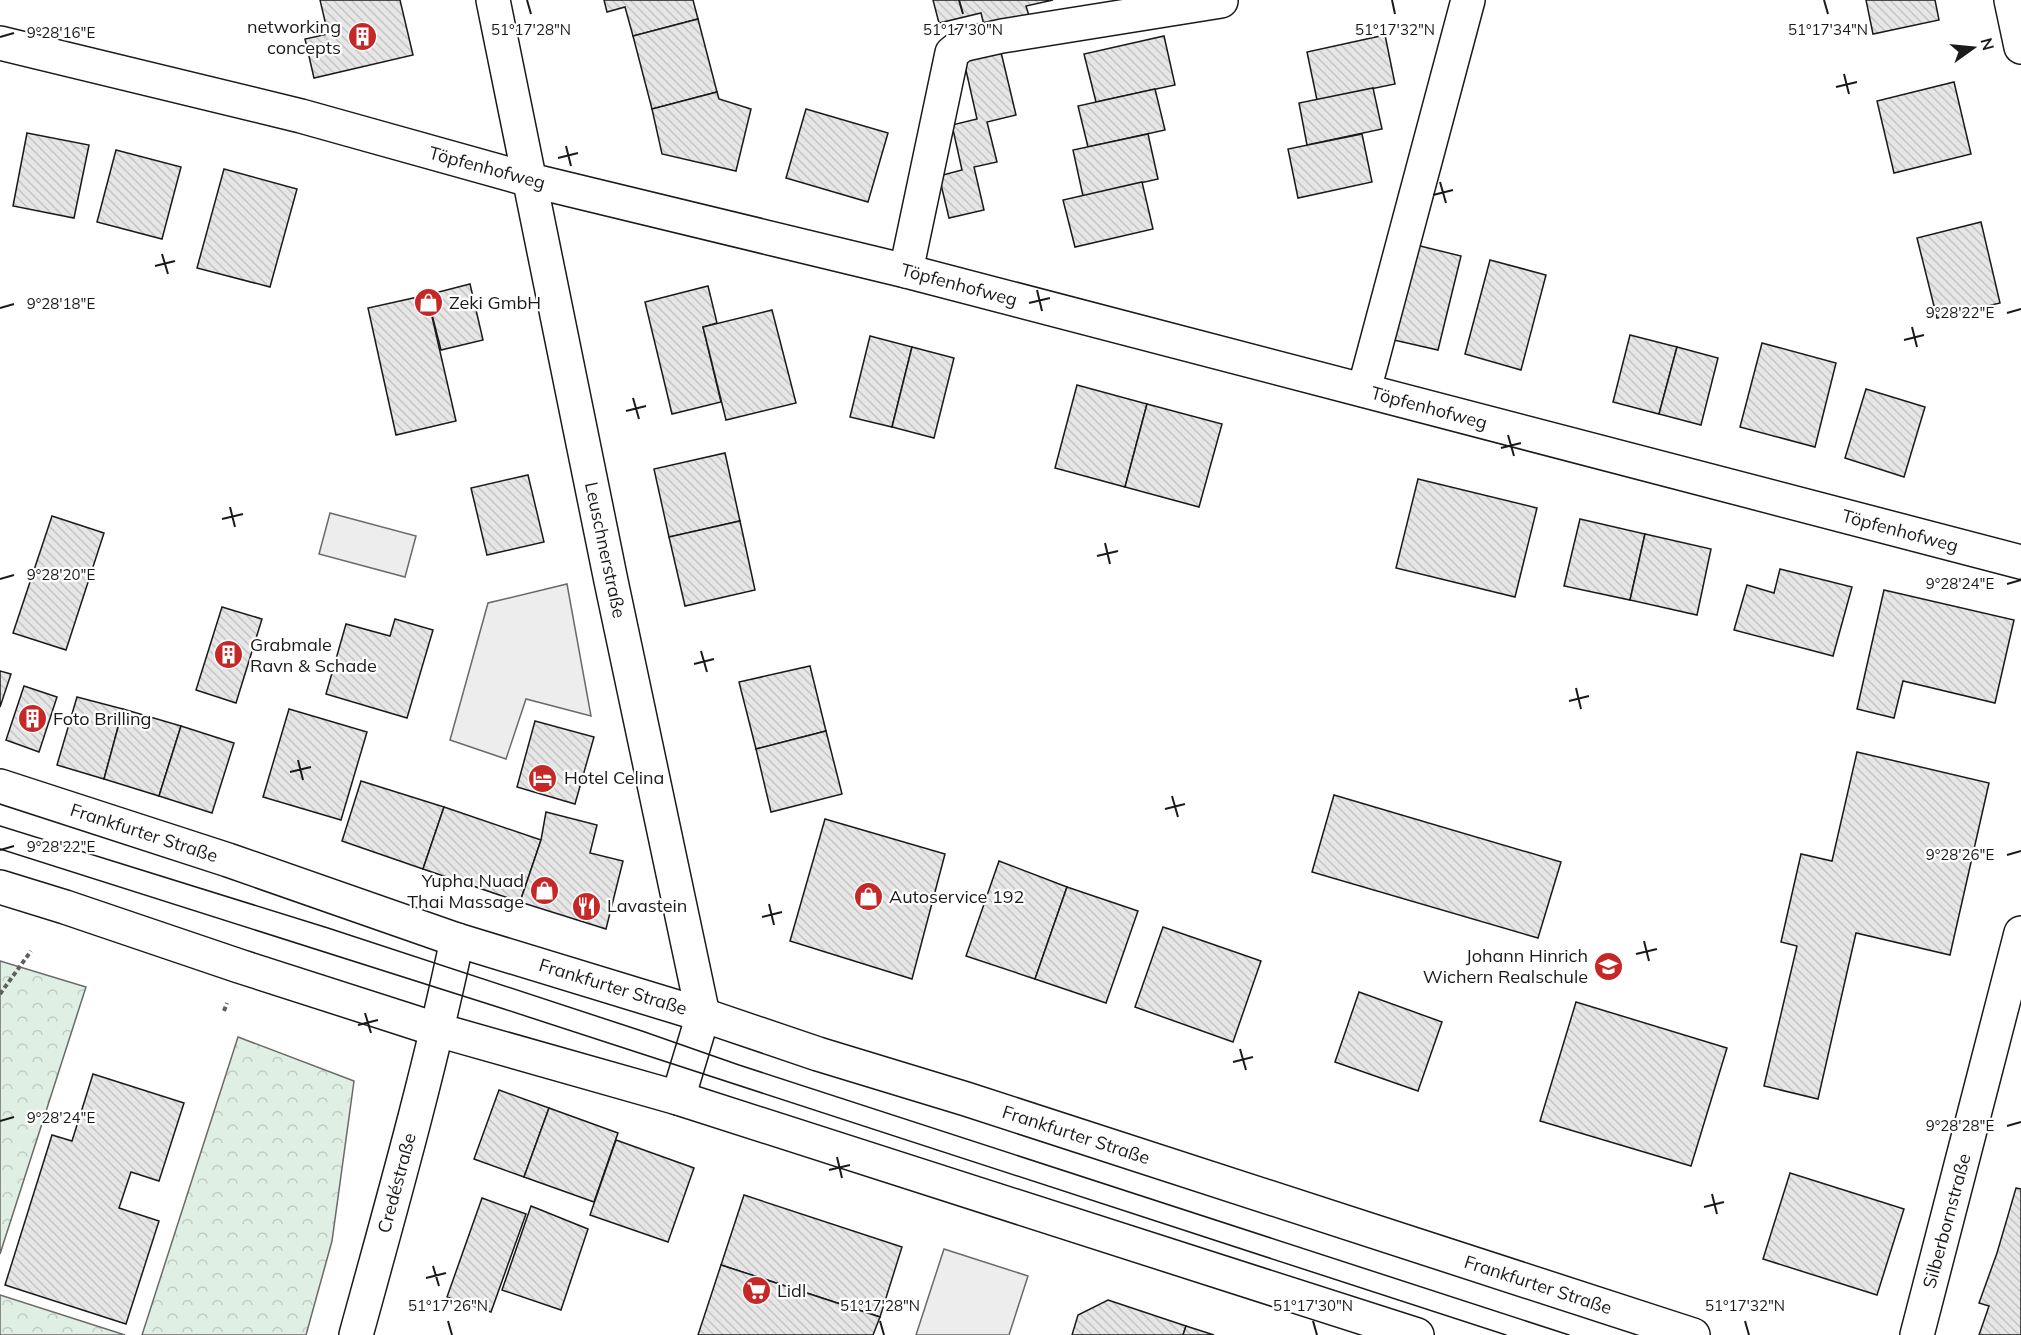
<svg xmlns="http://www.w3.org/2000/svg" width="2021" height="1335" font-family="Mulish,sans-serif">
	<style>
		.forest { fill: url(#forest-crowns); stroke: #6a6a6a; stroke-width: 1.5 }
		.parking { fill: #ededed; stroke: #6a6a6a; stroke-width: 1.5 }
		.building { fill: url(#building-back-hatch); stroke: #1a1a1a; stroke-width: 1.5 }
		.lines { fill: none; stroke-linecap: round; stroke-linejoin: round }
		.minor-casing { stroke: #1a1a1a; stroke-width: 36 }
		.major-casing { stroke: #1a1a1a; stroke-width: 36 }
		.path { stroke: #5f5f5f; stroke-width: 4; stroke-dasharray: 4.5 3; stroke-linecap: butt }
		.minor { stroke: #fff; stroke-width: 33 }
		.major { stroke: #fff; stroke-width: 33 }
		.tram { stroke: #1a1a1a; stroke-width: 1.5 }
		.ticks { fill: none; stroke: #1a1a1a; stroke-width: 2 }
		.labels { text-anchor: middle; stroke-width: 4.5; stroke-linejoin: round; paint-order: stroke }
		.poi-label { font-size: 18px; fill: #1a1a1a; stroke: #fff; text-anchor: start }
		.street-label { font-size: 18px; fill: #1a1a1a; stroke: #fff }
		.ticks-label { font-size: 15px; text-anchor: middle; fill: #1a1a1a; stroke: #fff; stroke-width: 4.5; stroke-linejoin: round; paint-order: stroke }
	</style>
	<defs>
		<pattern id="forest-crowns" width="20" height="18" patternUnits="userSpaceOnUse" patternTransform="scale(1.5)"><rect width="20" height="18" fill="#e0efe3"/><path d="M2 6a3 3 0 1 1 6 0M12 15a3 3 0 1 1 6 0" fill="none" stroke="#c0ccc2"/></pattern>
		<pattern id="building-back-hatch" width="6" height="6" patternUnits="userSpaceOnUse" patternTransform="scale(1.5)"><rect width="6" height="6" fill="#e6e6e6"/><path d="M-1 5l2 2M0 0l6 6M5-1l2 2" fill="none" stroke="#c5c5c5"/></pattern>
	</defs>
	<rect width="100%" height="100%" fill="#fff"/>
	<!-- forest -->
	<g class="forest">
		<path d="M 0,961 L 86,987 L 0,1254 Z"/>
		<path d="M 238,1037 L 354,1081 L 332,1241 L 306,1335 L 142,1335 Z"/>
		<path d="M 0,1295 L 125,1335 L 0,1335 Z"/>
	</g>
	<!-- parking -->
	<g class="parking">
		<path d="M 330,513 L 416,536 L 405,577 L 319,554 Z"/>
		<path d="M 567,584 L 591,716 L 526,699 L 506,759 L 450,740 L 488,603 Z"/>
		<path d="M 944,1249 L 1028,1276 L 1009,1335 L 916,1335 Z"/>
	</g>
	<!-- building -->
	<g class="building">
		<path d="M 320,0 L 400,0 L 413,55 L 314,78 L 305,39 L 328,34 Z"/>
		<path d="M 604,0 L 693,0 L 698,19 L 633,36 L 625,7 L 607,12 Z"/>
		<path d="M 933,0 L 1053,0 L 1026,6 L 1030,19 L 985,29 L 981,13 L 939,23 Z"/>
		<path d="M 1866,0 L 1935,0 L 1939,20 L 1873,34 Z"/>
		<path d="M 698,19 L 717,92 L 652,109 L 633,36 Z"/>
		<path d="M 1385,35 L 1395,84 L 1317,100 L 1307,52 Z"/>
		<path d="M 1164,36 L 1175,85 L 1096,102 L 1084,54 Z"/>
		<path d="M 1000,48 L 1016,115 L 987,122 L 997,162 L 974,167 L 984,210 L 949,218 L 939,176 L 962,170 L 952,125 L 977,119 L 963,57 Z"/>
		<path d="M 1954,82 L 1971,154 L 1894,173 L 1877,101 Z"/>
		<path d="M 1373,88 L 1382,129 L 1307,145 L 1299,103 Z"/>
		<path d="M 1155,89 L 1165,130 L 1088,147 L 1078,106 Z"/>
		<path d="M 717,92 L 719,99 L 751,109 L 736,171 L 662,154 L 652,109 Z"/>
		<path d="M 806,109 L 888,133 L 868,202 L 786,178 Z"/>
		<path d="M 27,133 L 89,145 L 74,218 L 13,206 Z"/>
		<path d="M 1148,134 L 1158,179 L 1083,196 L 1073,150 Z"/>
		<path d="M 1362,134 L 1372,182 L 1298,198 L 1288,149 Z"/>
		<path d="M 116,150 L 181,167 L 162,239 L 97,222 Z"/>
		<path d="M 224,169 L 297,189 L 270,287 L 197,268 Z"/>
		<path d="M 1142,182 L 1153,229 L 1075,247 L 1063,200 Z"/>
		<path d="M 1981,222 L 2000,303 L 1937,318 L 1917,238 Z"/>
		<path d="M 1408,243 L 1461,256 L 1438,350 L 1385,338 Z"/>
		<path d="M 1490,260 L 1546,275 L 1521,370 L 1465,354 Z"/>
		<path d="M 470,284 L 483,340 L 441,350 L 427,295 Z"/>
		<path d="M 708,286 L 717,323 L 703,327 L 721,402 L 672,414 L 645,302 Z"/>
		<path d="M 427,295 L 456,421 L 396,435 L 368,308 Z"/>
		<path d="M 772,310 L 796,403 L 726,420 L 703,327 Z"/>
		<path d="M 1630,335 L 1677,347 L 1659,414 L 1613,402 Z"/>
		<path d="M 870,336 L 912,347 L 892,427 L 850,417 Z"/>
		<path d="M 1762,343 L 1836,363 L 1815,447 L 1740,427 Z"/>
		<path d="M 912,347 L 954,358 L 934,438 L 892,427 Z"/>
		<path d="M 1677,347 L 1718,358 L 1701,425 L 1659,414 Z"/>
		<path d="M 1077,385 L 1147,404 L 1125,487 L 1055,468 Z"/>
		<path d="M 1866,389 L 1925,407 L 1904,477 L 1845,458 Z"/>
		<path d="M 1147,404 L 1222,424 L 1199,507 L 1125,487 Z"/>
		<path d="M 725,453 L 740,521 L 669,537 L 654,469 Z"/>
		<path d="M 528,475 L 544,542 L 487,555 L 471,488 Z"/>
		<path d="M 1418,479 L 1537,508 L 1515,597 L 1396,568 Z"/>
		<path d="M 52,516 L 104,533 L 66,650 L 13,633 Z"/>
		<path d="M 1580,519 L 1645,534 L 1630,600 L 1564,586 Z"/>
		<path d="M 740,521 L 755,590 L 685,606 L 669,537 Z"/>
		<path d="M 1645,534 L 1711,549 L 1697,615 L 1630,600 Z"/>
		<path d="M 1780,569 L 1852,587 L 1833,656 L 1734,630 L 1747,585 L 1774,593 Z"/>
		<path d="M 1884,590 L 2014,620 L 1995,703 L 1903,681 L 1894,718 L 1857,709 Z"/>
		<path d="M 222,607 L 262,619 L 236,703 L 196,690 Z"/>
		<path d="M 395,619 L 433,630 L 407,718 L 326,694 L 346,624 L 390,636 Z"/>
		<path d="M 810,666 L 826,731 L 756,749 L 739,682 Z"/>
		<path d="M 0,671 L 11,674 L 0,707 Z"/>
		<path d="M 24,686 L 57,697 L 39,752 L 6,740 Z"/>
		<path d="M 77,697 L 123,709 L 104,779 L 57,765 Z"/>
		<path d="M 123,709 L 181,726 L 159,796 L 104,779 Z"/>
		<path d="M 289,709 L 367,732 L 341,820 L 263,797 Z"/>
		<path d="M 535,721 L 594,737 L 575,804 L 517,787 Z"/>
		<path d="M 181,726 L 234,743 L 212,813 L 159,796 Z"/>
		<path d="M 826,731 L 842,794 L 771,812 L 756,749 Z"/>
		<path d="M 1857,752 L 1989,783 L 1950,955 L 1856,933 L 1818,1099 L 1764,1086 L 1797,946 L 1781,942 L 1801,854 L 1832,861 Z"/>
		<path d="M 361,781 L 444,807 L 423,869 L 342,841 Z"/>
		<path d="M 1334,795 L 1561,862 L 1538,938 L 1312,872 Z"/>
		<path d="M 444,807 L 541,840 L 520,902 L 423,869 Z"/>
		<path d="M 546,812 L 597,825 L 590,853 L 623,861 L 606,929 L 520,902 L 541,840 Z"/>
		<path d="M 825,819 L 945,854 L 912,979 L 790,941 Z"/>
		<path d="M 999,861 L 1067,887 L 1035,979 L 966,956 Z"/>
		<path d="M 1067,887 L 1138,911 L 1106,1003 L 1035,979 Z"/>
		<path d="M 1163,927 L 1261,961 L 1233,1042 L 1135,1007 Z"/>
		<path d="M 1359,992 L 1442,1022 L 1418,1091 L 1335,1062 Z"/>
		<path d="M 1576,1002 L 1727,1048 L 1691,1166 L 1540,1121 Z"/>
		<path d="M 93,1074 L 184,1103 L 159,1181 L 131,1172 L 119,1208 L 159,1221 L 126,1324 L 5,1285 L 52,1135 L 72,1141 Z"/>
		<path d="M 499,1090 L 549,1108 L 524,1177 L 474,1159 Z"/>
		<path d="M 549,1108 L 618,1133 L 594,1202 L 524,1177 Z"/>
		<path d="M 616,1140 L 694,1168 L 668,1242 L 590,1215 Z"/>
		<path d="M 1790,1173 L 1904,1209 L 1877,1295 L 1763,1259 Z"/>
		<path d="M 2016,1188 L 2021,1189 L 2021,1335 L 1979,1335 L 1989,1306 L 1979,1303 L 1997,1253 Z"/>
		<path d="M 744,1195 L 902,1247 L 880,1317 L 721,1265 Z"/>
		<path d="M 482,1198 L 526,1214 L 491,1312 L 447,1297 Z"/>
		<path d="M 531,1206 L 588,1229 L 561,1310 L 502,1290 Z"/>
		<path d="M 721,1265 L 880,1317 L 873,1335 L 698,1335 Z"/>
		<path d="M 1108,1300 L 1186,1326 L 1183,1335 L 1072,1335 L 1078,1315 Z"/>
		<path d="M 1186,1326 L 1214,1335 L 1183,1335 Z"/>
	</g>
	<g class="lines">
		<defs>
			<g id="minor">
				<path d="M 2011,0 L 2021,47"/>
				<path d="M 0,43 L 301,116 L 530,180 L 906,271 L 2021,562"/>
				<path d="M 906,271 L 952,53 L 962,45 L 1002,36 L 1221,1"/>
				<path d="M 1364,390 L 1468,0"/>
				<path d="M 1917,1335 L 2021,933"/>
			</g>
			<g id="major">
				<path d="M 493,0 L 611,581 L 703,1015 L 678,1098"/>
				<path d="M 0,786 L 228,860 L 457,940 L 703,1015 L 818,1054 L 966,1099 L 1693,1335"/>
				<path d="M 0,887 L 65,907 L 239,966 L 438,1030 L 678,1098 L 1417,1335"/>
				<path d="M 356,1335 C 392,1204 429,1073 457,940"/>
			</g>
		</defs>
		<!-- minor casing -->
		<use href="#minor" class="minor-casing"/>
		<!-- major casing -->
		<use href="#major" class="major-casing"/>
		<!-- path -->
		<g class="path">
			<path d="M 0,994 L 31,951"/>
			<path d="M 224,1011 L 227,1003"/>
		</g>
		<!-- minor -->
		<use href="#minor" class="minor"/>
		<!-- major -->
		<use href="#major" class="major"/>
		<!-- tram -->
		<g class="tram">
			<path d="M 0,826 L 328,928 L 642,1031 L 739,1065 L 1569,1335"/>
			<path d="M 0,849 L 504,1009 L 1506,1335"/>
		</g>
	</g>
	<!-- ticks -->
	<path class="ticks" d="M 527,0 L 531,14M 959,0 L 963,14M 1392,0 L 1395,14M 1824,0 L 1828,14M 0,37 L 14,33M 1844,74 L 1849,94M 1836,87 L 1857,82M 566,146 L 571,166M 558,158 L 578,153M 1440,182 L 1446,203M 1433,195 L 1453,190M 162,254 L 168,274M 155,266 L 175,261M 1037,290 L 1042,311M 1029,303 L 1050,298M 0,308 L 14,304M 2007,313 L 2021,309M 1912,327 L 1917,347M 1904,340 L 1924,335M 633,398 L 639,419M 626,411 L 646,406M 1508,435 L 1514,456M 1501,448 L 1521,443M 230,507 L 235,527M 222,519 L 243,514M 1105,543 L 1110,564M 1097,556 L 1118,551M 0,579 L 14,575M 2007,584 L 2021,580M 701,651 L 707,672M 694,664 L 714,659M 1576,688 L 1581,709M 1569,701 L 1589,696M 298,760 L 303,780M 290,772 L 311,767M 1172,796 L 1178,817M 1165,809 L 1185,804M 0,850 L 14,846M 2007,855 L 2021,851M 769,904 L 774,925M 762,917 L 782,912M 1644,941 L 1649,961M 1636,954 L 1657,949M 365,1013 L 371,1033M 358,1025 L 378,1020M 1240,1049 L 1246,1070M 1233,1062 L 1253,1057M 0,1121 L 14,1117M 2007,1126 L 2021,1122M 837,1157 L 842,1178M 829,1170 L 850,1165M 1712,1194 L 1717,1214M 1704,1207 L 1724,1202M 433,1266 L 439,1286M 426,1278 L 446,1273M 448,1321 L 452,1335M 880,1321 L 884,1335M 1313,1321 L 1317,1335M 1745,1321 L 1749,1335"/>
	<!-- icons -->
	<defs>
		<symbol id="building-disc" viewBox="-11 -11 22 22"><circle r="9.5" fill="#c62828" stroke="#fff"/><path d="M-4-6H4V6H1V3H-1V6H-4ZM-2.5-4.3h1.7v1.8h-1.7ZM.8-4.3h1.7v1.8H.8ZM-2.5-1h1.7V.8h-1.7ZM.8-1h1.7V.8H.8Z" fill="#fff"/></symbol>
		<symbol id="shop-disc" viewBox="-11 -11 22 22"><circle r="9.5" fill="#c62828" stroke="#fff"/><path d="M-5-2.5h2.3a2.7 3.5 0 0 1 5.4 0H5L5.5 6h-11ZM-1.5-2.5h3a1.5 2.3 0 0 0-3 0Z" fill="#fff"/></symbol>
		<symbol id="hotel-disc" viewBox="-11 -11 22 22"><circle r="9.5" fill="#c62828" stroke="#fff"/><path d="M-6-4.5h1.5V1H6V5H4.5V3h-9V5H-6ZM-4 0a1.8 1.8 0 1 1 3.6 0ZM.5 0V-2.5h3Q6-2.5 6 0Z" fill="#fff"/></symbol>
		<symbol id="restaurant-disc" viewBox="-11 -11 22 22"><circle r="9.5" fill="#c62828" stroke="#fff"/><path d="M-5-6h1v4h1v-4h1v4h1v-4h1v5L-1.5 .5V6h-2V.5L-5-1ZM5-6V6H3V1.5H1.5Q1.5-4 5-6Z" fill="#fff"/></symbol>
		<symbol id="school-disc" viewBox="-11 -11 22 22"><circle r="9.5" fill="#c62828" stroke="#fff"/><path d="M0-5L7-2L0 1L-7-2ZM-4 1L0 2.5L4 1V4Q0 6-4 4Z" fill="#fff"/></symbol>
		<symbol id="supermarket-disc" viewBox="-11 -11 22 22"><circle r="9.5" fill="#c62828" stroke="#fff"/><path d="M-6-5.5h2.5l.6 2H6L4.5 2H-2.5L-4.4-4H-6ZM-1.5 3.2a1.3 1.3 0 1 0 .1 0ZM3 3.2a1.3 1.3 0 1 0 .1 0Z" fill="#fff"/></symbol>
	</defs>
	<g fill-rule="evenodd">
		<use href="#building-disc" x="346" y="20" width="33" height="33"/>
		<use href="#shop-disc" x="412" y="286" width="33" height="33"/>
		<use href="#building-disc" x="212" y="638" width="33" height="33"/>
		<use href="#building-disc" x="16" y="702" width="33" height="33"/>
		<use href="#hotel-disc" x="526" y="762" width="33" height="33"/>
		<use href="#shop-disc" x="528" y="874" width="33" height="33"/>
		<use href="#shop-disc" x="852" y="880" width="33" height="33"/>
		<use href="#restaurant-disc" x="570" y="890" width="33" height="33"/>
		<use href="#school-disc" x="1592" y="950" width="33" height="33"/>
		<use href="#supermarket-disc" x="740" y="1274" width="33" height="33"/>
	</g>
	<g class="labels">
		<!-- poi labels -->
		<g class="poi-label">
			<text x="341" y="33" text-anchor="end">networking<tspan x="341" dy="21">concepts</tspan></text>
			<text x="449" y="309">Zeki GmbH</text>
			<text x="250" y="651">Grabmale<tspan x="250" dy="21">Ravn &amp; Schade</tspan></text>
			<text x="53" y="725">Foto Brilling</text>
			<text x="564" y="784">Hotel Celina</text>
			<text x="524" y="887" text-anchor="end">Yupha Nuad<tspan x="524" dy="21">Thai Massage</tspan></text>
			<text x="889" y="903">Autoservice 192</text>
			<text x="607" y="912">Lavastein</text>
			<text x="1588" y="962" text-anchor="end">Johann Hinrich<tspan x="1588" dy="21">Wichern Realschule</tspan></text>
			<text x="777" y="1297">Lidl</text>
		</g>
		<!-- street labels -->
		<g class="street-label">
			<text transform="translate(487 168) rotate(15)" y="6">Töpfenhofweg</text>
			<text transform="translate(959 285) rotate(15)" y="6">Töpfenhofweg</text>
			<text transform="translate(1429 408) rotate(15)" y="6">Töpfenhofweg</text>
			<text transform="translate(1900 531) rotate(15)" y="6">Töpfenhofweg</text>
			<text transform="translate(605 550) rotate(78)" y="6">Leuschnerstraße</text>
			<text transform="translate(144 833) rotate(18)" y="6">Frankfurter Straße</text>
			<text transform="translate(613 987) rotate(17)" y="6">Frankfurter Straße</text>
			<text transform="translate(1076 1135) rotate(18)" y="6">Frankfurter Straße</text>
			<text transform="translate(397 1183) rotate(-75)" y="6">Credéstraße</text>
			<text transform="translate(1947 1221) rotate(-75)" y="6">Silberbornstraße</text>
			<text transform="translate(1538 1285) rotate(18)" y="6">Frankfurter Straße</text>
		</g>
	</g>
	<g class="ticks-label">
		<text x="531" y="35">51°17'28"N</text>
		<text x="963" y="35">51°17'30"N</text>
		<text x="1395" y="35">51°17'32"N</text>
		<text x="1828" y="35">51°17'34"N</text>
		<text x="61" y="38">9°28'16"E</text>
		<text x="61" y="309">9°28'18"E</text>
		<text x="1960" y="318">9°28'22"E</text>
		<text x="61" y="580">9°28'20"E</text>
		<text x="1960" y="589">9°28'24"E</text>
		<text x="61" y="852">9°28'22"E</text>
		<text x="1960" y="860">9°28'26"E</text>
		<text x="61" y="1123">9°28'24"E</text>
		<text x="1960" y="1131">9°28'28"E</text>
		<text x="448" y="1311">51°17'26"N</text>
		<text x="880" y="1311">51°17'28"N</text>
		<text x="1313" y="1311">51°17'30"N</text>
		<text x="1745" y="1311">51°17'32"N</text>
	</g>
	<!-- north arrow -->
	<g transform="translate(1973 48) rotate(75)" stroke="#ffffff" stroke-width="4.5" paint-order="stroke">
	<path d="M0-4.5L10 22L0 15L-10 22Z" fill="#1a1a1a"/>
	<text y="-9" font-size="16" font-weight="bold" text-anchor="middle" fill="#1a1a1a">N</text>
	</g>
</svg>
